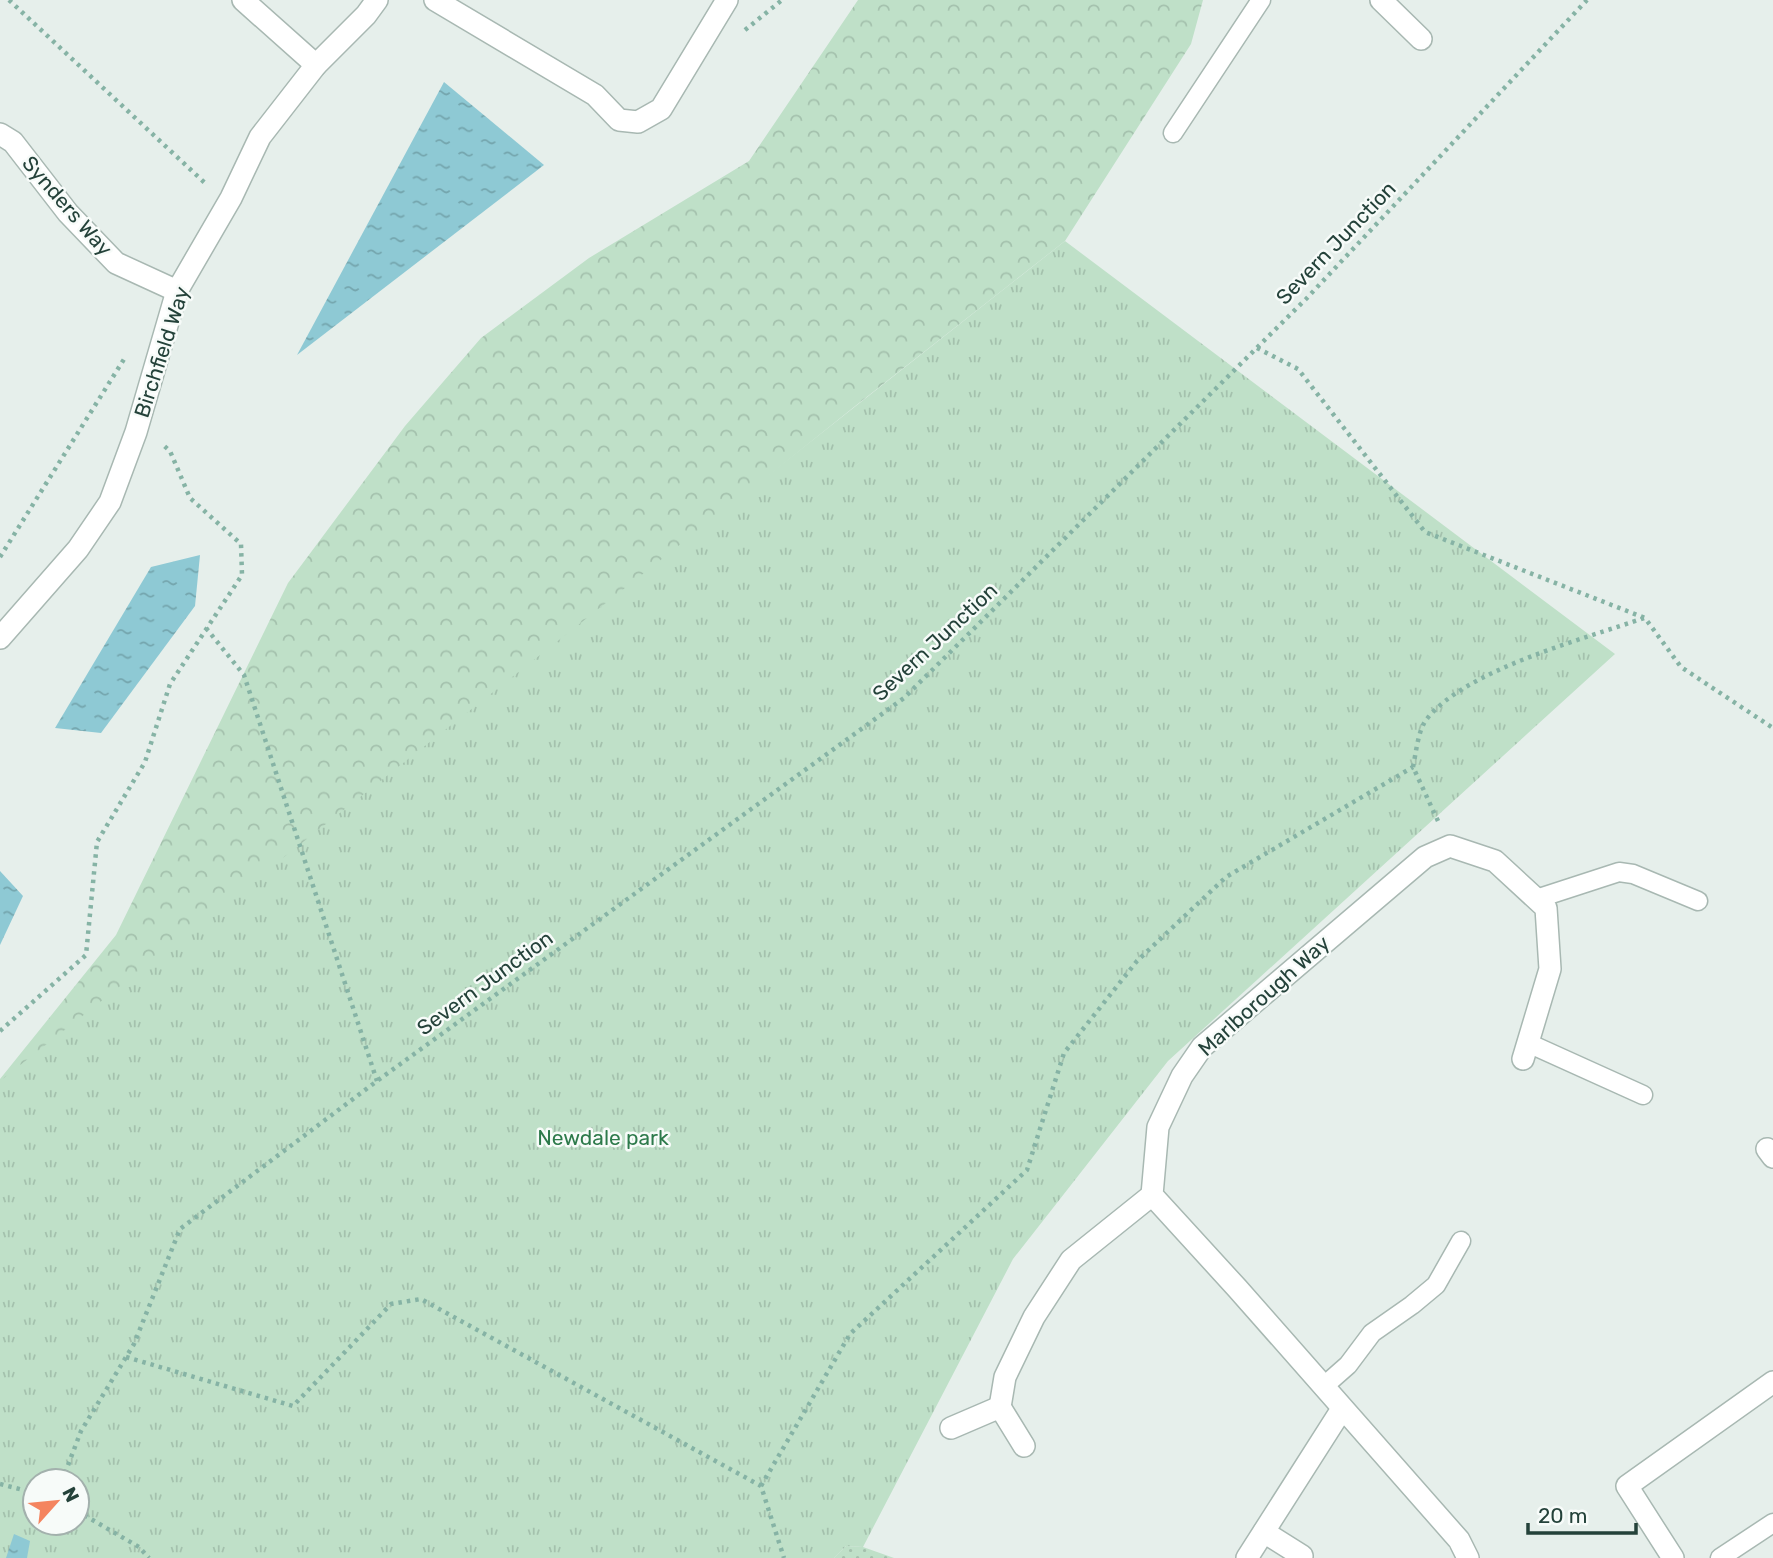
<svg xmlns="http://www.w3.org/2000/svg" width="1773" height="1558" font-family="Rubik,sans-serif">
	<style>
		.grass { fill: url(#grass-dots) }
		.forest { fill: url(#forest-crowns) }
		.park { fill: url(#park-tufts); fill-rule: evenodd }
		.water { fill: url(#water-ripples) }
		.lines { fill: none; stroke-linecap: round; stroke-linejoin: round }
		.service-casing { stroke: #a8b8b2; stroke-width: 21 }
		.minor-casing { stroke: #a8b8b2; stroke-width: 24 }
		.path { stroke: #86b3a5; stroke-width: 4.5; stroke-dasharray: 3.5 5; stroke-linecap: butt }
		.service { stroke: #fff; stroke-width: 18 }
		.minor { stroke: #fff; stroke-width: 21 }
		.labels { text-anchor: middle; stroke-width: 5; stroke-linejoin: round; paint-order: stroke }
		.street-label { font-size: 21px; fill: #24423a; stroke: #f7fbf9 }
		.park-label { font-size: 21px; fill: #2d7a4b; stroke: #f7fbf9 }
	</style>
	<defs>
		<pattern id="grass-dots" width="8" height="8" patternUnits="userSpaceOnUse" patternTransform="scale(1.75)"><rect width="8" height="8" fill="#bfe0c8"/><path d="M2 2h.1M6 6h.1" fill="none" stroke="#a4c1ad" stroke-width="1.8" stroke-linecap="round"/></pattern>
		<pattern id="forest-crowns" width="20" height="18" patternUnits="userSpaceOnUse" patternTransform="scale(1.75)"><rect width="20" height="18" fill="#bfe0c8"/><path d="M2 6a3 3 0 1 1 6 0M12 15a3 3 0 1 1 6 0" fill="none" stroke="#a4c1ad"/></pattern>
		<pattern id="park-tufts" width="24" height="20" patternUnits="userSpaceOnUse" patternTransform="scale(1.75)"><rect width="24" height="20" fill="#bfe0c8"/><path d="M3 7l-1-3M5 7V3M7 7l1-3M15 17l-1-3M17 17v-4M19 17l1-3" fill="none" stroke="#a4c1ad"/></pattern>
		<pattern id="water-ripples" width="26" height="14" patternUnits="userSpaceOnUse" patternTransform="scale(1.75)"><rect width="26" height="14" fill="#8ec9d4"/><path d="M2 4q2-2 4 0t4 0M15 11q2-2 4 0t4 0" fill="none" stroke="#74a5ad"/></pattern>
	</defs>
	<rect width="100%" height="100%" fill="#e6efeb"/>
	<!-- grass -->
	<path class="grass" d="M 846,1546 L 863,1547 L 894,1558 L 834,1558 Z"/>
	<!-- forest -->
	<path class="forest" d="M 858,0 L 1203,0 L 1191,44 L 1065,241 L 854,407 L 0,1095 L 0,1079 L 116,935 L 288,583 L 405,426 L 481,338 L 589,258 L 749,161 Z"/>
	<!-- park -->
	<path class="park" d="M 1065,241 L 1615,654 L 1168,1061 L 1013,1259 L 863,1547 L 846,1546 L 834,1558 L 0,1558 L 0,1081 ZM 35,1481 L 77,1481 L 77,1523 L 35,1523 Z"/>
	<!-- water -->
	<g class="water">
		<path d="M 444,82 L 544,165 L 297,355 Z"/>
		<path d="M 200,555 L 195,606 L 101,733 L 55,728 L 151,567 Z"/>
		<path d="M 0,871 L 23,896 L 0,945 Z"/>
		<path d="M 14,1534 L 30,1541 L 27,1558 L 6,1558 Z"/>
	</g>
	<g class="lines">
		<defs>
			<g id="service">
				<path d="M 1173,133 L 1261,0"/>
				<path d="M 1536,899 L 1619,872 L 1633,874 L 1698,901"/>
				<path d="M 1528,1043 L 1643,1095"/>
				<path d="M 1323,1387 L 1348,1365 L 1372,1333 L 1412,1305 L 1436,1285 L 1461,1241"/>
				<path d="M 1720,1558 L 1773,1523"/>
			</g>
			<g id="minor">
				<path d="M 243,0 L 316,65"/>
				<path d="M 435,0 L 595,95 L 619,120 L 638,122 L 661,109 L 727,0"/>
				<path d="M 1381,0 L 1421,39"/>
				<path d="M 0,134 L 13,142 L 68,213 L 116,263 L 177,291"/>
				<path d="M 0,638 L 78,549 L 110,502 L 136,432 L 177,291 L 231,198 L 260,137 L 316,65 L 366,15 L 377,0"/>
				<path d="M 1767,1149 L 1773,1157"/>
				<path d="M 1000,1407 L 1005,1377 L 1034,1317 L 1071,1260 L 1152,1195"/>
				<path d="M 951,1428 L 1000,1407 L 1024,1446"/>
				<path d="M 1264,1532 L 1302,1556"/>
				<path d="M 1247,1558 L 1342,1409"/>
				<path d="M 1468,1558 L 1459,1540 L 1237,1288 L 1152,1195 L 1158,1127 L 1182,1076 L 1202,1047 L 1425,857 L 1450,846 L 1495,861 L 1546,908 L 1550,969 L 1523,1059"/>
				<path d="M 1673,1558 L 1627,1486 L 1773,1382"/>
			</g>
		</defs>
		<!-- service casing -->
		<use href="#service" class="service-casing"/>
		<!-- minor casing -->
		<use href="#minor" class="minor-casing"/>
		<!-- path -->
		<g class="path">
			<path d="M 9,0 L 206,184"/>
			<path d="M 745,30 L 782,0"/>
			<path d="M 1257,348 L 1298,369 L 1425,532 L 1645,618 L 1681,667 L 1773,728"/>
			<path d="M 0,557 L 126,356"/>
			<path d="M 206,628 L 244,675 L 377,1081"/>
			<path d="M 1438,821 L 1413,767 C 1416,753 1418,731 1426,720 C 1464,670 1584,639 1644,618"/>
			<path d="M 0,1031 L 86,955 L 97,842 L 145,762 L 170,684 L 242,575 L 241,544 L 190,498 L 170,451 L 162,444"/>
			<path d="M 126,1357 L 293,1406 L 391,1304 L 421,1299 L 761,1486 L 784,1558"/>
			<path d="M 62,1481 L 81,1431 L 134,1344 L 180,1229 L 377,1081 L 904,698 L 1306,299 L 1587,0"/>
			<path d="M 0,1484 L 35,1493"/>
			<path d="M 761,1486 L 850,1334 L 1027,1170 L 1064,1053 L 1137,961 L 1226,877 L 1413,767"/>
			<path d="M 77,1511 L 139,1547 L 149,1558"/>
		</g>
		<!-- service -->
		<use href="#service" class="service"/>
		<!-- minor -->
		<use href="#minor" class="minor"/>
	</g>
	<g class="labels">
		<!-- street labels -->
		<g class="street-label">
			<text transform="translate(67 206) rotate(49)" y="7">Synders Way</text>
			<text transform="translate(1336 243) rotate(-46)" y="7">Severn Junction</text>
			<text transform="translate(162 352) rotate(-72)" y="7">Birchfield Way</text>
			<text transform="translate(935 642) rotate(-43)" y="7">Severn Junction</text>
			<text transform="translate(485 983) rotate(-36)" y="7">Severn Junction</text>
			<text transform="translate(1264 996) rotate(-42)" y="7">Marlborough Way</text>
		</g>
		<!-- park labels -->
		<g class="park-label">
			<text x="603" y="1145">Newdale park</text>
		</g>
	</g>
	<!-- north arrow -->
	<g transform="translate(56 1502) rotate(63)"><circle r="33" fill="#f7fbf9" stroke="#a3b1ad" stroke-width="2"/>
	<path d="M0-5L12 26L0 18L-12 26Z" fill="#f4845f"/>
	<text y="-10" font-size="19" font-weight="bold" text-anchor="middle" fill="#24423a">N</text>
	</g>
	<!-- scale -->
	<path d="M1528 1523v10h108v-10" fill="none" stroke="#24423a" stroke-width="3.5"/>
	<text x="1538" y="1523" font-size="21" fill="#24423a" stroke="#f7fbf9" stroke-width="5" paint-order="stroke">20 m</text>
</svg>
